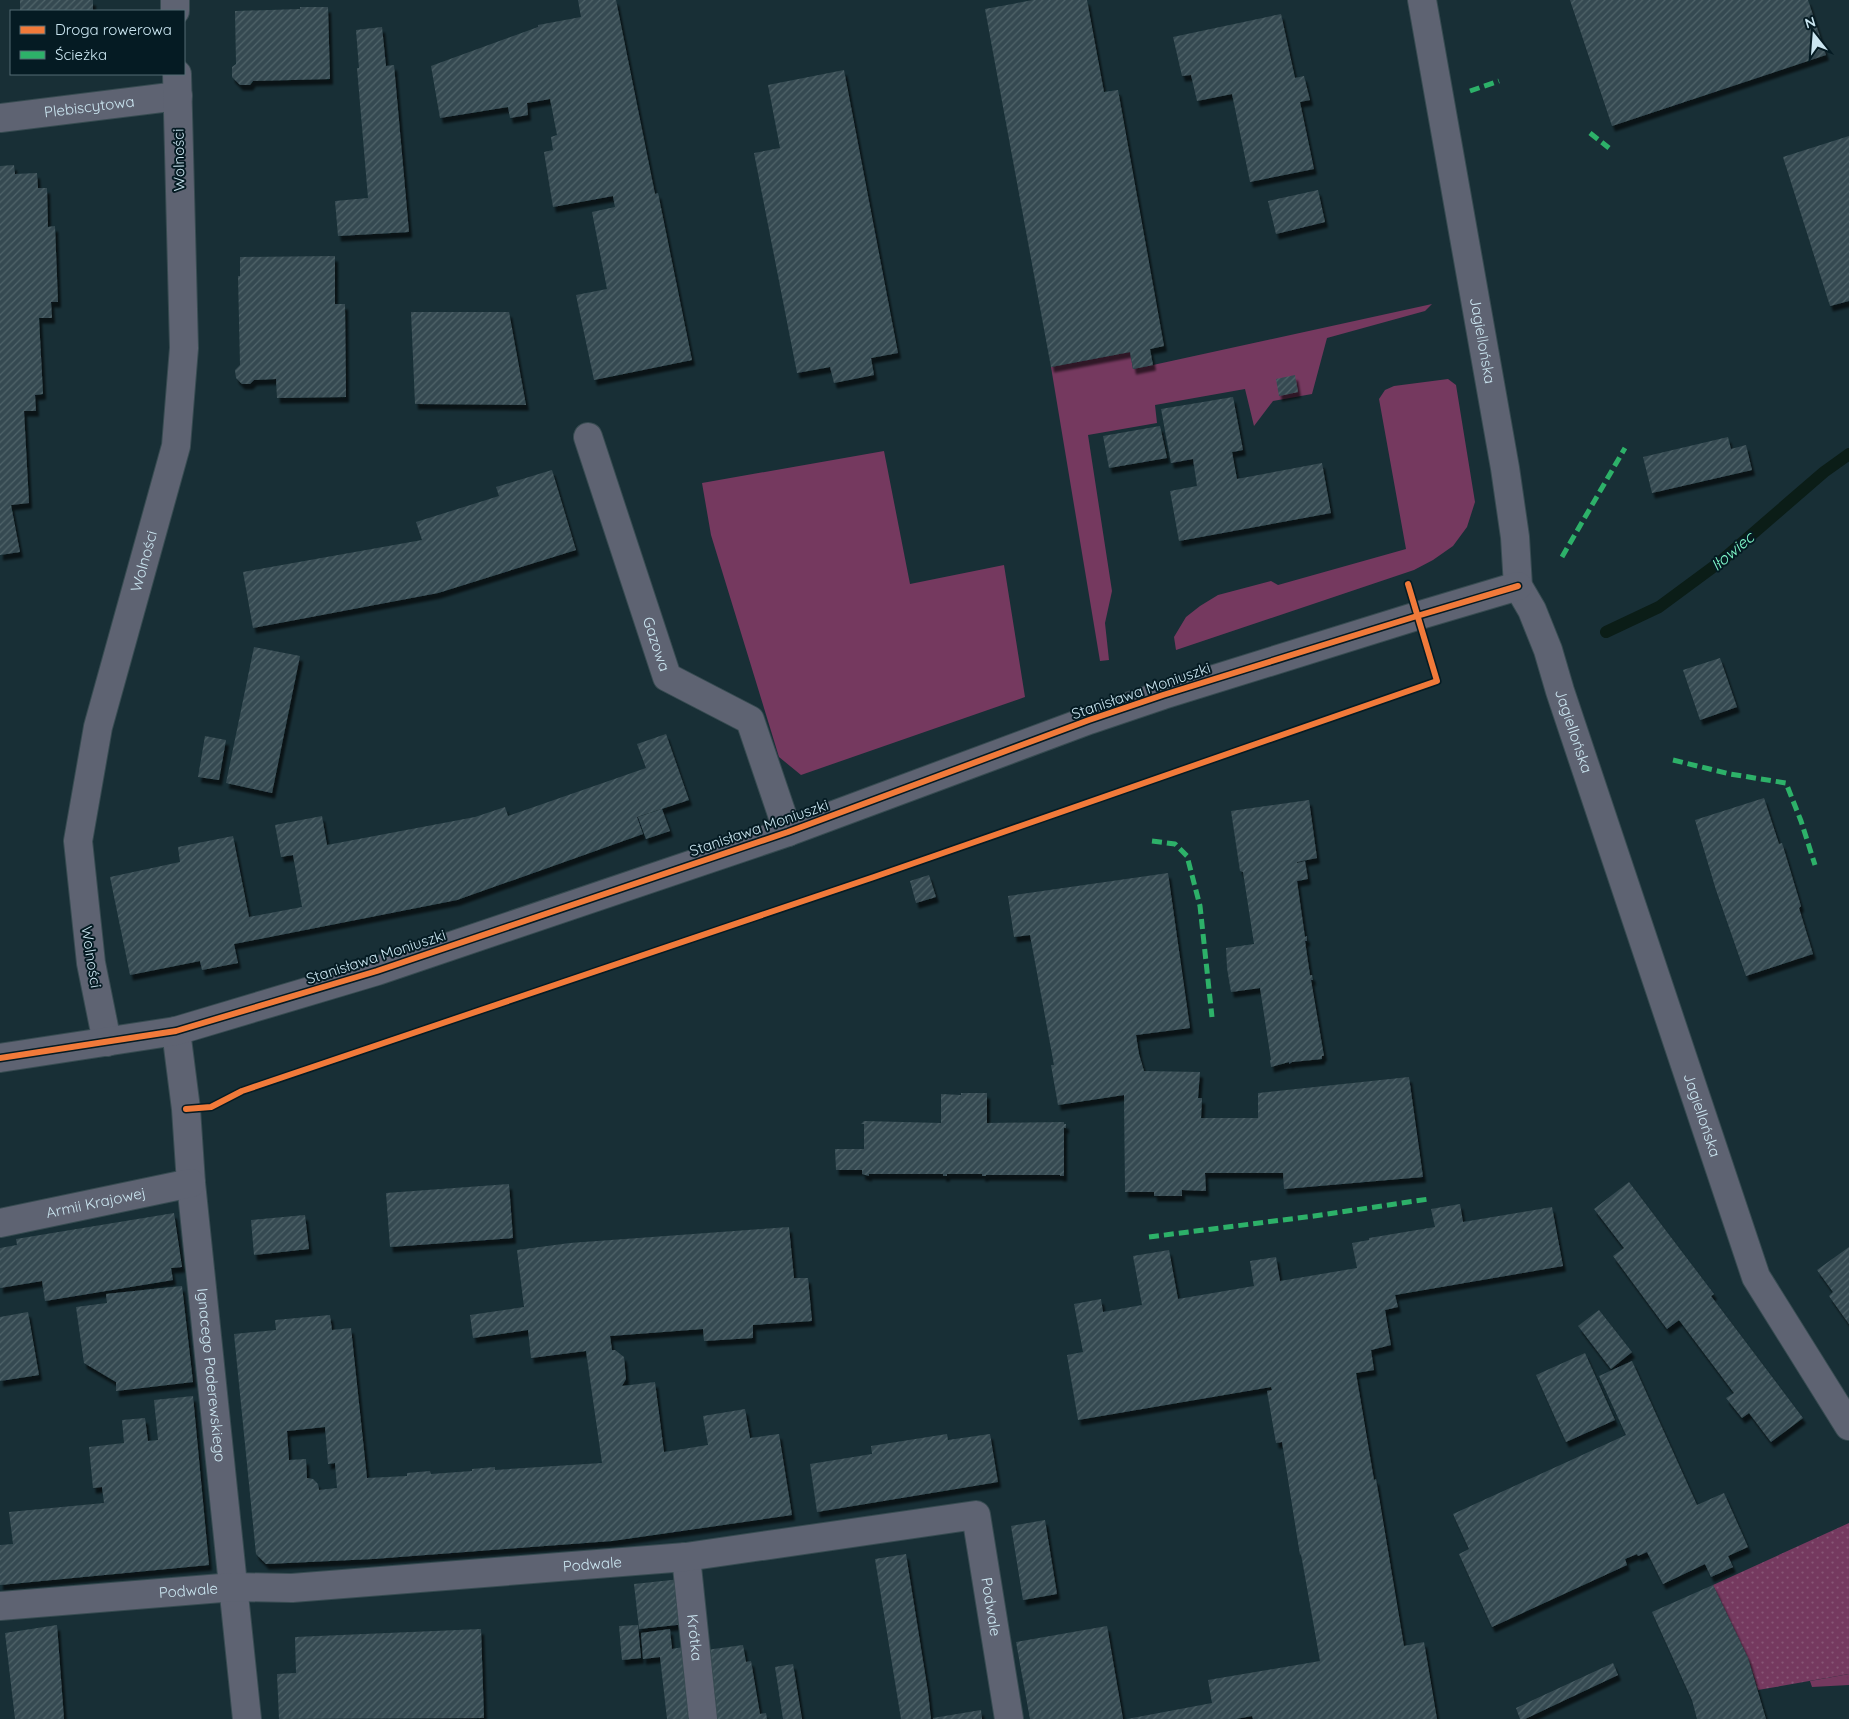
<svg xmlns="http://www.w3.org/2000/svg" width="1849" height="1719" font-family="Quicksand,sans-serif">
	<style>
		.grass { fill: #75395f }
		.garden { fill: url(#garden-dots) }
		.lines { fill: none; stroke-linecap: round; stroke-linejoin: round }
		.stream { stroke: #0b1d17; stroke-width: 12 }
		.building { fill: url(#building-hatch); fill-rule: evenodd; filter: url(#shadow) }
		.minor-casing { stroke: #374b51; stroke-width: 30 }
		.tertiary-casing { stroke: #374b51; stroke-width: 30 }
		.minor { stroke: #5e6372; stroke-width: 28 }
		.tertiary { stroke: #5e6372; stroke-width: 28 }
		.quiet { stroke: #2db169; stroke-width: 5; stroke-dasharray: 10 5; stroke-linecap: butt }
		.cycleway-casing { stroke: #051b23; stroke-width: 9 }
		.cycleway { stroke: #f17a3a; stroke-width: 6 }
		.labels { text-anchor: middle; stroke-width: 4; stroke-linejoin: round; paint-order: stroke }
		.street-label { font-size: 15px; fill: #cbe6f1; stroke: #051b23 }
		.water-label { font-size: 16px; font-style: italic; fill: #83fecd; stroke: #051b23 }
	</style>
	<defs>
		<pattern id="garden-dots" width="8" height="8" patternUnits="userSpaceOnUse" patternTransform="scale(1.25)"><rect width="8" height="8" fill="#75395f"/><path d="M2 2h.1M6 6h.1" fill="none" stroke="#875676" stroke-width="1.8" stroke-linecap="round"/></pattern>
		<pattern id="building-hatch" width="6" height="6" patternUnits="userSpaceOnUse" patternTransform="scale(1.25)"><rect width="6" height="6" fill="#354a51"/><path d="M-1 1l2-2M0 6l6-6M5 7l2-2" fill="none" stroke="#51646a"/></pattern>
		<filter id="shadow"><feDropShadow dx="3" dy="5.5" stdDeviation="1" flood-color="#0009"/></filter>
	</defs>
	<rect width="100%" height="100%" fill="#182f36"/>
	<!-- grass -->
	<g class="grass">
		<path d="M 1432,304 L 1425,311 L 1327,338 L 1312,394 L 1273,401 L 1254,426 L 1245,389 L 1155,405 L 1157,423 L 1088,435 L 1112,591 L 1105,623 L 1109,660 L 1100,661 L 1051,367 L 1130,352 L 1133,369 L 1153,365 Z"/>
		<path d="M 1448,379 L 1456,385 L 1475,502 L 1467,527 L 1453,546 L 1433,560 L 1414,570 L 1176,650 L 1174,637 L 1186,617 L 1200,606 L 1218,595 L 1271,581 L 1278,585 L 1406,549 L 1379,399 L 1385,390 L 1394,386 Z"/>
		<path d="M 884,451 L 910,584 L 1004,565 L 1025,697 L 801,775 L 779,757 L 711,535 L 702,483 Z"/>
		<path d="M 1849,1674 L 1849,1685 L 1812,1687 L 1810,1681 Z"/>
	</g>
	<!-- garden -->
	<path class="garden" d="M 1849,1523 L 1849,1674 L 1758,1690 L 1748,1658 L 1713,1585 Z"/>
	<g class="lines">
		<!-- stream -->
		<path class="stream" d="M 1606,632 L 1659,607 L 1720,562 L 1824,472 L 1849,454"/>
	</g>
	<!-- building -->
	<g class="building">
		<rect x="20" y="0" width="73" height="11"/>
		<path d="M 578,0 L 616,0 L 655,194 L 658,193 L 692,360 L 594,380 L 576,295 L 607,289 L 592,212 L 615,207 L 613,196 L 553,207 L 544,152 L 553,150 L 551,137 L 557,135 L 550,99 L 527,103 L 528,115 L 510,118 L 508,107 L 440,118 L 431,66 L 538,27 L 538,25 L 581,17 Z"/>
		<path d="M 1033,0 L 1087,0 L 1104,92 L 1118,90 L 1164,346 L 1150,349 L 1153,365 L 1133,369 L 1130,352 L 1051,367 L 985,9 Z"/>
		<path d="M 1570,0 L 1808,0 L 1826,55 L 1612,126 Z"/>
		<path d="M 300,7 L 328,7 L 330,79 L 253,81 L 250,85 L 240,85 L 232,77 L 232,67 L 236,64 L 235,11 L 300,9 Z"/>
		<path d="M 1281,14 L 1295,78 L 1304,76 L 1310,100 L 1300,102 L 1314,169 L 1250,182 L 1232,94 L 1197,101 L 1191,75 L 1182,76 L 1173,37 Z"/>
		<path d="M 382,27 L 386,66 L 394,65 L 409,232 L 338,236 L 335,201 L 368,198 L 357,68 L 359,68 L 356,30 Z"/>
		<path d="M 844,70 L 898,353 L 871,358 L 874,375 L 834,383 L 830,367 L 797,373 L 754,153 L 780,148 L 768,85 Z"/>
		<path d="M 1849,136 L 1849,301 L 1830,306 L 1783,157 Z"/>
		<path d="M 14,165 L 15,174 L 37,173 L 38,188 L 47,188 L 48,227 L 55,226 L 58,302 L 51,302 L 52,318 L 39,318 L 43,394 L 35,395 L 36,411 L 24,411 L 29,503 L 11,505 L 20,552 L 0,555 L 0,166 Z"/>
		<path d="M 1318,190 L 1325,222 L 1276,234 L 1268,201 Z"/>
		<path d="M 335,256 L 335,304 L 345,304 L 346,397 L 277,398 L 276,379 L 254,380 L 250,384 L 242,384 L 236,378 L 235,370 L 240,365 L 238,276 L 240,276 L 240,257 Z"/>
		<path d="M 411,312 L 509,312 L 526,405 L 415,404 Z"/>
		<path d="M 1295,375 L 1298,392 L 1279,396 L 1276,379 Z"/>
		<path d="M 1233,397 L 1243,450 L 1232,452 L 1237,479 L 1322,463 L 1331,513 L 1179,541 L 1170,491 L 1197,486 L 1193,459 L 1171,463 L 1161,409 Z"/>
		<path d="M 1160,426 L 1167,458 L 1109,468 L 1103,436 Z"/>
		<path d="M 1728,437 L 1731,449 L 1746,445 L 1752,470 L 1652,493 L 1643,457 Z"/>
		<path d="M 552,470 L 576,550 L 438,593 L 253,628 L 243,572 L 422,540 L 416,522 L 499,496 L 496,487 Z"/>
		<path d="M 254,647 L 300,656 L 272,793 L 226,783 Z"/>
		<path d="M 1720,658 L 1737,707 L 1700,720 L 1683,670 Z"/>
		<path d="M 666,734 L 689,800 L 634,818 L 637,817 L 643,834 L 457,900 L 234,944 L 238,963 L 202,970 L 200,961 L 130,975 L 110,877 L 180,862 L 178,847 L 233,836 L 249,917 L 302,907 L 293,855 L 281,857 L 275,825 L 322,816 L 327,845 L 475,817 L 505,807 L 508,816 L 646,768 L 637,744 Z"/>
		<path d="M 205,736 L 226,740 L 219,780 L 198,777 Z"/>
		<path d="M 1764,798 L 1779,844 L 1782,843 L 1801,906 L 1799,908 L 1813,954 L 1746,976 L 1716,890 L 1695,820 Z"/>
		<path d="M 1309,800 L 1317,858 L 1297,862 L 1297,863 L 1305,861 L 1308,879 L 1297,881 L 1305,937 L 1307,936 L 1307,941 L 1305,941 L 1310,975 L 1312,975 L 1313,980 L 1311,980 L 1324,1056 L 1322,1056 L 1322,1059 L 1292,1062 L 1289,1064 L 1289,1062 L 1271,1067 L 1270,1060 L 1271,1060 L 1260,988 L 1231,992 L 1227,968 L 1226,948 L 1254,944 L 1243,872 L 1240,871 L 1231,811 Z"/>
		<path d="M 662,809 L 670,831 L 646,839 L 638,817 Z"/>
		<path d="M 1168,873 L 1190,1028 L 1136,1035 L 1139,1054 L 1144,1071 L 1200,1072 L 1198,1098 L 1202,1098 L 1201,1118 L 1258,1118 L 1258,1093 L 1409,1077 L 1423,1177 L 1284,1189 L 1283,1173 L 1205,1173 L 1206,1191 L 1182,1190 L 1182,1196 L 1154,1196 L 1154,1192 L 1125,1192 L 1124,1095 L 1058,1105 L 1051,1065 L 1054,1065 L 1030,935 L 1014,937 L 1008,896 Z"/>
		<path d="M 929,875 L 936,897 L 916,903 L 910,881 Z"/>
		<path d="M 961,1093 L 987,1093 L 987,1123 L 1064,1122 L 1064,1124 L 1066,1124 L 1066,1128 L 1064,1128 L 1064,1176 L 1060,1176 L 1060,1175 L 986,1175 L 986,1176 L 982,1176 L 982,1174 L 947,1174 L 947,1176 L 943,1176 L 943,1174 L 869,1174 L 869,1176 L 862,1174 L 862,1170 L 836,1170 L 835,1149 L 864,1149 L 864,1124 L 861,1124 L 864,1121 L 941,1123 L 941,1094 L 961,1095 Z"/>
		<path d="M 1629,1182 L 1714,1294 L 1711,1296 L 1803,1418 L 1771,1442 L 1749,1413 L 1742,1418 L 1726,1398 L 1734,1393 L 1679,1320 L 1667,1329 L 1613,1256 L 1624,1248 L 1594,1209 Z"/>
		<path d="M 509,1184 L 513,1238 L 390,1247 L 386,1193 Z"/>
		<path d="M 1460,1204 L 1463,1222 L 1552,1207 L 1563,1266 L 1395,1295 L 1398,1307 L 1385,1310 L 1391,1345 L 1371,1350 L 1374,1370 L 1356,1373 L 1374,1480 L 1376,1479 L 1404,1646 L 1424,1642 L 1437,1719 L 1253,1719 L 1252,1716 L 1236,1719 L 1127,1719 L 1212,1703 L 1208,1680 L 1320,1661 L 1301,1554 L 1300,1555 L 1282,1442 L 1276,1443 L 1267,1391 L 1272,1390 L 1271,1387 L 1078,1420 L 1067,1355 L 1083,1352 L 1074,1304 L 1101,1299 L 1103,1312 L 1142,1305 L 1133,1256 L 1169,1250 L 1178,1299 L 1254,1286 L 1250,1261 L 1276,1257 L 1280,1281 L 1357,1268 L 1352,1243 L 1369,1240 L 1369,1238 L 1435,1227 L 1431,1209 Z"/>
		<path d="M 174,1213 L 182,1267 L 171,1268 L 173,1280 L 45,1301 L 42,1281 L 0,1288 L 0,1248 L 17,1245 L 16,1239 Z"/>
		<path d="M 305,1215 L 309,1249 L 254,1255 L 251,1220 Z"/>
		<path d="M 789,1227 L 794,1278 L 808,1278 L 812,1321 L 753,1325 L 753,1338 L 704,1341 L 703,1329 L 610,1336 L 612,1350 L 615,1350 L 624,1357 L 626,1379 L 622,1386 L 655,1382 L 664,1452 L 708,1445 L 703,1416 L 745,1409 L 750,1438 L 779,1434 L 792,1515 L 612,1541 L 373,1559 L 266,1564 L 256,1554 L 234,1334 L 276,1330 L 275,1320 L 330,1315 L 332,1330 L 351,1328 L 367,1478 L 407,1476 L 407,1473 L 430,1471 L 431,1474 L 472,1471 L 472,1469 L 495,1467 L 495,1470 L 602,1463 L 586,1351 L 531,1358 L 528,1330 L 473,1338 L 470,1315 L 524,1307 L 517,1250 L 570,1243 ZM 325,1427 L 328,1464 L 335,1463 L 337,1488 L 319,1490 L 318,1484 L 313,1479 L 307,1478 L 306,1459 L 289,1460 L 287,1431 Z"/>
		<path d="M 1849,1247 L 1849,1324 L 1829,1296 L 1833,1292 L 1817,1270 Z"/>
		<path d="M 182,1286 L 193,1382 L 116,1391 L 116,1382 L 84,1363 L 76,1307 L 107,1303 L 106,1294 Z"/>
		<path d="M 1599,1310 L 1632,1352 L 1611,1369 L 1578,1326 Z"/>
		<path d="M 28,1312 L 39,1375 L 0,1381 L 0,1317 Z"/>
		<path d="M 1585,1353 L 1615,1420 L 1566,1442 L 1536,1375 Z"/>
		<path d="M 1632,1361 L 1697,1505 L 1724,1493 L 1748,1547 L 1728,1556 L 1733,1567 L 1711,1577 L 1705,1564 L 1663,1584 L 1647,1552 L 1638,1556 L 1637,1554 L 1625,1559 L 1627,1565 L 1492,1627 L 1459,1554 L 1469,1549 L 1453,1514 L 1626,1435 L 1599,1376 Z"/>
		<path d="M 193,1396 L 209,1565 L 0,1585 L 0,1545 L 13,1544 L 9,1512 L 104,1503 L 102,1487 L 93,1488 L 89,1447 L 124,1443 L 122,1420 L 145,1418 L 148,1441 L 158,1440 L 154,1400 Z"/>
		<path d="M 947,1434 L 948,1440 L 990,1434 L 998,1482 L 817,1512 L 810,1464 L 872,1454 L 871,1446 Z"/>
		<path d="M 1045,1520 L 1057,1594 L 1023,1600 L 1011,1526 Z"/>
		<path d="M 906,1554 L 928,1692 L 931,1719 L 901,1719 L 875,1559 Z"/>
		<path d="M 681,1579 L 686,1624 L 639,1629 L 634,1584 Z"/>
		<path d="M 1713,1585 L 1748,1658 L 1766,1719 L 1697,1719 L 1692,1700 L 1652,1612 Z"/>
		<path d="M 57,1625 L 64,1719 L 15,1719 L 5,1633 Z"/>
		<path d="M 638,1625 L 641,1658 L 622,1660 L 619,1626 Z"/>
		<path d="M 1107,1626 L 1123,1719 L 1030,1719 L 1016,1642 Z"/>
		<path d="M 481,1629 L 484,1718 L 279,1719 L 277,1674 L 296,1673 L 295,1637 Z"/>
		<path d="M 670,1629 L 672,1649 L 689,1646 L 696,1719 L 667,1719 L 660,1657 L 643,1659 L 641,1633 Z"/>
		<path d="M 743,1645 L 746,1662 L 751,1661 L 760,1714 L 766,1713 L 767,1719 L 717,1719 L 706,1650 Z"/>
		<path d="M 1613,1663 L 1618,1675 L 1525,1719 L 1520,1719 L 1516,1708 Z"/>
		<path d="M 793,1664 L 802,1719 L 783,1719 L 775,1667 Z"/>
		<path d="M 981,1710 L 982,1719 L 933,1719 L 933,1718 Z"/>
	</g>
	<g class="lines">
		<defs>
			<g id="minor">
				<path d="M 175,0 L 175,11"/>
				<path id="s1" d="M 0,118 L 178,96"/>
				<path id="s2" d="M 588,437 L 667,677 L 750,720 L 788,832"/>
				<path id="s3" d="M 176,1031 L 186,1109 L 191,1183 L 247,1719"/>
				<path id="s4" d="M 107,1042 L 91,963 L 78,841 L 98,727 L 176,446 L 184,348 L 177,74"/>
				<path id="s5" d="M 0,1223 L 191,1183"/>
				<path id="s6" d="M 686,1557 L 703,1719"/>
				<path id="s7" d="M 0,1606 L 234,1587 L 292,1588 L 686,1557 L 976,1515 L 1009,1719"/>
			</g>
			<g id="tertiary">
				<path id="s8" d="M 1422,0 L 1505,468 L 1515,537 L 1518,586 L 1532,610 L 1548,650 L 1560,691 L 1756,1277 L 1849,1426"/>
				<path d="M 0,1058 L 176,1031 L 377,971 L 788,832 L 1089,720 L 1163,695 L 1417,616 L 1518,586"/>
			</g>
		</defs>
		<!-- minor casing -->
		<use href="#minor" class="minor-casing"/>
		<!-- tertiary casing -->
		<use href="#tertiary" class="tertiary-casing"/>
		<!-- minor -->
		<use href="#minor" class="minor"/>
		<!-- tertiary -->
		<use href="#tertiary" class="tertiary"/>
		<!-- quiet -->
		<g class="quiet">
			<path d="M 1470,91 L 1499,81"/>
			<path d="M 1590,133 L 1609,148"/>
			<path d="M 1562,557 L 1625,448"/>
			<path d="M 1673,760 L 1730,774 L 1786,783 L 1801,821 L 1815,865"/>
			<path d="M 1152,841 L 1175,844 L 1187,856 L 1200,906 L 1212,1017"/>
			<path d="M 1149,1237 L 1314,1216 L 1429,1199"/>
		</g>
		<defs>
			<g id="cycleway">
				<path d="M 0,1058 L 176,1031 L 377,971 L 788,832 L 1089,720 L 1163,695 L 1417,616 L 1518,586"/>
				<path d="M 186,1109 L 211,1107 L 242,1091 L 874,877 L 1437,681 L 1408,584"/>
			</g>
		</defs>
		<!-- cycleway casing -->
		<use href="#cycleway" class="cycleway-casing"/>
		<!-- cycleway -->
		<use href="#cycleway" class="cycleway"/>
	</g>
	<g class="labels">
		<!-- street labels -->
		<g class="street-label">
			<text dy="5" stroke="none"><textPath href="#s1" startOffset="90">Plebiscytowa</textPath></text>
			<text transform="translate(179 160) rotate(-91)" y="5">Wolności</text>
			<text dy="5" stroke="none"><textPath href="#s8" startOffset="346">Jagiellońska</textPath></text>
			<text dy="5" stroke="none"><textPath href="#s4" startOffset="491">Wolności</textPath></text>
			<text dy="5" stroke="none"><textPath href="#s2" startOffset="218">Gazowa</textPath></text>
			<text transform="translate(1141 691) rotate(-19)" y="5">Stanisława Moniuszki</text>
			<text dy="5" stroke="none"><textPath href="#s8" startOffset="750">Jagiellońska</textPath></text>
			<text transform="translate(759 828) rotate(-19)" y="5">Stanisława Moniuszki</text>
			<text transform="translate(91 957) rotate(81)" y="5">Wolności</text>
			<text transform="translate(376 957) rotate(-18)" y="5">Stanisława Moniuszki</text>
			<text dy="5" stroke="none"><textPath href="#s8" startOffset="1155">Jagiellońska</textPath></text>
			<text dy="5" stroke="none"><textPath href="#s5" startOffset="98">Armii Krajowej</textPath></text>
			<text dy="5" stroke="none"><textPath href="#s3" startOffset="346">Ignacego Paderewskiego</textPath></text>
			<text dy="5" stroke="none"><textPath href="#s7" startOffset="594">Podwale</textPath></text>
			<text dy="5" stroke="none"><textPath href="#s7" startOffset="189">Podwale</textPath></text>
			<text dy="5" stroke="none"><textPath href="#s7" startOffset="1074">Podwale</textPath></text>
			<text dy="5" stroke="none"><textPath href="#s6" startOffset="81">Krótka</textPath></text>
		</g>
		<!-- water labels -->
		<g class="water-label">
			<text transform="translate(1732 551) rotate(-40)" y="6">Iłowiec</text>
		</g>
	</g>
	<!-- legend -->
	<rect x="10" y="10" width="175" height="65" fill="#051b23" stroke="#546c75"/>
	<rect x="20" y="26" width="25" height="8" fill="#f17a3a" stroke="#546c75"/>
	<text x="55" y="35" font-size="15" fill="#cbe6f1">Droga rowerowa</text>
	<rect x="20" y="51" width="25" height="8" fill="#2db169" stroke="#546c75"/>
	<text x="55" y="60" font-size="15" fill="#cbe6f1">Ścieżka</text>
	<!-- north arrow -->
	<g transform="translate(1814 35) rotate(343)" stroke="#051b23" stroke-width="4" paint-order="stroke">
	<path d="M0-4L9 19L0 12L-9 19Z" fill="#cbe6f1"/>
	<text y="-8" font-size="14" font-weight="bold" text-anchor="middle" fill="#cbe6f1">N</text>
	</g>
</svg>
